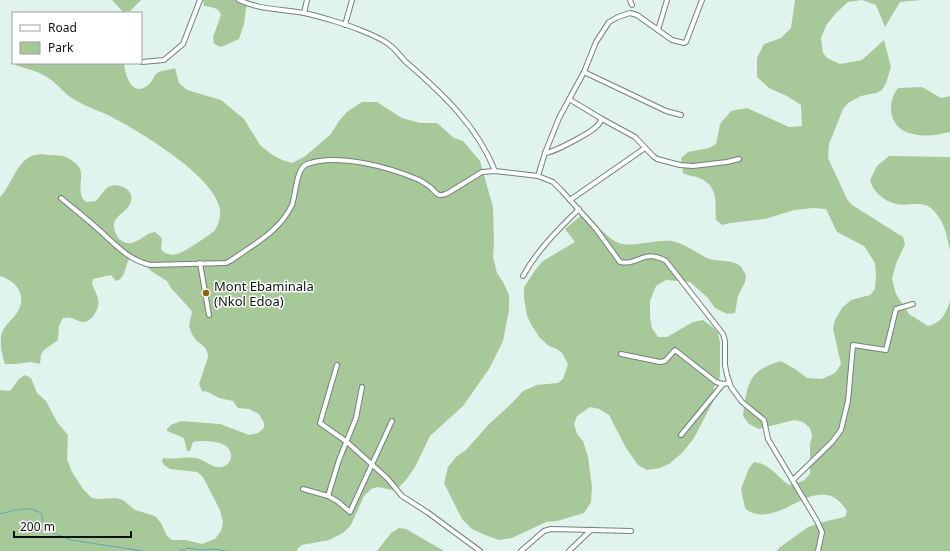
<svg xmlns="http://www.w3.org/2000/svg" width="950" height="551" font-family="'Noto Sans',sans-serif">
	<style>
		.green { fill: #a7c899 }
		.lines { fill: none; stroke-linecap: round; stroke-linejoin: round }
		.stream { stroke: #61a8b5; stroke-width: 1 }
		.street-casing { stroke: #71817c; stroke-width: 6 }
		.street { stroke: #fff; stroke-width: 4 }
		.poi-dot { fill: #8d6508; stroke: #fff; stroke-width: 1.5 }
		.labels { text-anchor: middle; stroke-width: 3; stroke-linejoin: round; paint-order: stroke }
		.poi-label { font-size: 13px; fill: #0d1311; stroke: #fff; text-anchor: start }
	</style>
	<rect width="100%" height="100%" fill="#e1f3ed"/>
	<!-- green -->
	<g class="green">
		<path d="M 112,0 L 141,0 L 130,11 L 123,12 Z"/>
		<path d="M 203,0 L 249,0 L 247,2 L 244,24 L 239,39 L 221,47 L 214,44 L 213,37 L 221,15 C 219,7 211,7 204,6 Z"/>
		<path d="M 795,0 L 921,0 L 900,2 L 885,27 L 876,5 L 862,0 L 848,2 L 837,12 L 827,24 L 821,38 L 823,53 L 827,58 L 840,64 L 862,60 L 884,40 L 891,67 L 886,83 L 882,90 L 876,93 L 861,96 L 848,103 L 843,109 L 829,144 L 828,158 L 847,199 L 852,205 L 903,237 L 905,244 L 896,264 L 892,279 L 896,294 L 909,314 L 928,326 C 942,323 946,313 950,301 L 950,551 L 777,551 L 779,548 L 808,527 L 827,521 L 845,517 L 847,511 C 820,468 786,524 753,513 C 750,512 747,510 745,508 L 741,489 L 749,468 L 754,462 C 771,464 776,476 789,485 L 803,481 L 810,474 L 810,445 L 812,435 L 810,428 L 803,422 L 794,420 L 759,429 L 749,424 L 743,416 C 747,385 748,370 781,361 L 795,369 L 807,378 L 822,379 L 835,373 L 841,364 L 833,329 L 835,320 L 842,308 L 851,300 L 870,295 L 875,289 L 876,275 L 875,263 L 864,246 L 837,232 L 826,209 L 813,208 L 794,210 L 765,219 L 730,223 L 722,225 L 716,220 C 715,203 719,186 699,178 C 694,176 688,176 683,173 L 681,158 L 688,152 L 709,148 L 716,144 L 720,124 L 731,111 L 747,108 L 789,127 L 802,126 L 801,105 L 787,96 L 769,88 L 757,77 L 757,58 L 764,44 L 781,38 L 791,28 Z"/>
		<path d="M 16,63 L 124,63 C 125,75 132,97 147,86 C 153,82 153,75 159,72 C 164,70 170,70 175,68 L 179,83 L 187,90 L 221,100 L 244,119 L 260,145 L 271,154 L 282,160 L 292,163 L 304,157 L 316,147 L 331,134 L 339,121 L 348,111 L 362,102 L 377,102 L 402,118 L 420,123 L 437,123 L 454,138 L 463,141 L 480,161 L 493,207 L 494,242 L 493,257 L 497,273 L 503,282 L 509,295 L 509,310 L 503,341 L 489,369 L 463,406 L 430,436 L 415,467 L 406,480 L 398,488 L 392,490 L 378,487 L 371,489 L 364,496 L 351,525 L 343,533 L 329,540 L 302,545 L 298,548 L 297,551 L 0,551 L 0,390 L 10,391 L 19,379 L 25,375 L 31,378 L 37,393 L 46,401 L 57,422 L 68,435 L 67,459 L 72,472 L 83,489 L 92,498 L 100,499 L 116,498 L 123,500 L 135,510 L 155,516 L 161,523 L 167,536 L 172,540 L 186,540 L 202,544 L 215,539 L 221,531 L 223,522 L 220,510 L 203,477 L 197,472 L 170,469 L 164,465 L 162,461 L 163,458 C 174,460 185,456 196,458 C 206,460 212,469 222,467 C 231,465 234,455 228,448 C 223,441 201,440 193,442 L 190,451 L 187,451 L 184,438 L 167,431 L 167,429 L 171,425 L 181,421 L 220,424 L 249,435 L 258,433 L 264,428 L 264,423 L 259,414 L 249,409 L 238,408 L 233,401 L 219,398 L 208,392 L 202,391 L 199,384 L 208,357 C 208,348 203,346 197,341 C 193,338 191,331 189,326 L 192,312 L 191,310 L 171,288 L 167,281 L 151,271 L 140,258 L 135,256 L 132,256 C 124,263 127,275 119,280 L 116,281 L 111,275 L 93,279 L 92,284 C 94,289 97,294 98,299 C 101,307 91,324 82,322 C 75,320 71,316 63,318 L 59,326 L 58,340 L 44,350 L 41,354 L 40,364 L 31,362 L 16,364 L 5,364 C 2,355 0,346 1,336 C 4,324 13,320 18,311 C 27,294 16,281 0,276 L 0,197 C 12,185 17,159 35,155 C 39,154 44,154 48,155 C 53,155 58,155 63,156 C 71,159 79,164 81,172 C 82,182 77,195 86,202 L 96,201 C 100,197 104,190 108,187 C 118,182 134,189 131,201 C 129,213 109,216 115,231 C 116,235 118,239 122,241 C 135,249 143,233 155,232 L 162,238 L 161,249 C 165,255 174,256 180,253 C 184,252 213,233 215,230 C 219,224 221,215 220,209 C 214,175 137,130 108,115 C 97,110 85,106 75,100 C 64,94 57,83 47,77 C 38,71 26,69 16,65 Z"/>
		<path d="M 922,87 L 941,98 L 950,96 L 950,132 C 938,135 925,137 913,134 C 890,130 885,105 898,88 Z"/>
		<path d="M 889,156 L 950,157 L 950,251 C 947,236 945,223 934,211 C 924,199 909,207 896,204 C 884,201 873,192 870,180 L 877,166 Z"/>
		<path d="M 585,212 C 595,222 606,238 619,243 C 631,248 656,239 671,241 C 684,243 695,252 707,258 C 716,262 730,259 739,265 C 742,267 744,272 746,275 L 745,282 L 738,296 L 735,313 L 727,314 L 715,308 L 708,298 L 690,282 L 666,280 L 656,286 L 650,301 L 650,317 L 652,328 L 658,337 L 667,337 L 693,322 L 703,320 L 715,329 L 718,333 L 720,342 L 720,377 L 714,387 L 714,400 L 694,438 L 682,453 L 669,464 L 660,468 L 647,470 L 638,465 L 626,448 L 609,415 L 599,409 L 590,407 L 577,416 L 574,424 L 577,434 L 583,441 L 588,457 L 592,487 L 591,502 L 584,513 L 557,521 L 546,522 L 512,538 L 499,540 L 485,535 L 472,529 L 462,519 L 444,483 L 448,467 L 456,457 L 466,450 L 489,424 L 511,404 L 523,391 L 537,385 L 558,383 L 563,379 L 568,364 L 562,353 L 557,349 L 549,346 L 540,338 L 532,326 L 527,316 L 524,298 L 524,287 L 536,269 L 543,261 L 575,242 L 565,229 Z"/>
		<path d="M 399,528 L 406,529 L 444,551 L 377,551 L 391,533 Z"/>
	</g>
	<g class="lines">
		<!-- stream -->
		<g class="stream">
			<path d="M 0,514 C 15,510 29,505 42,514 L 43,523 L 51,532 L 71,540 L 143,551"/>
			<path d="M 179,551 L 188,548 L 203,550 L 214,549 L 226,551"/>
		</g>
		<defs>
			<g id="street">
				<path d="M 239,0 C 260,10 282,9 304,13 C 314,15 324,18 334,21 C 348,25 375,35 387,43 C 394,47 400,56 406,62 C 442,93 478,127 495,171"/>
				<path d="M 630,0 L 632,5"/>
				<path d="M 667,0 L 658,30 L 637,15 L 630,13 L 618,17 L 609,22 L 596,42 L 584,72 L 559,118 L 545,153 L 538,176 L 553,182 L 562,191 L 596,229 L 620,262 C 639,266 643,248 666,261 L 723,334 L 725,341 L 725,365 L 727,375 L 731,387 L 742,402 L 764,420 L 768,439 L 817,521 L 822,532 L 818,551"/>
				<path d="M 304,13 L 307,0"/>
				<path d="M 345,25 L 352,0"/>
				<path d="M 658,30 L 672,40 L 684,43 L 686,42 L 702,0"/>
				<path d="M 142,62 L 164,60 L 183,44 L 200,0"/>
				<path d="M 584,72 L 666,111 L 681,115"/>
				<path d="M 569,99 L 602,119 L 635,137 L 653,156 L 657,159 L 680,165 L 693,166 L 727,162 L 739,159"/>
				<path d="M 545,153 C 555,152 588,134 596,127 C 599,125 600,122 602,119"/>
				<path d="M 61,198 C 74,209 87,219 99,230 C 116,245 127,259 150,265 L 226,263 L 230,261 C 253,245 280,231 292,205 C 296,194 296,168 307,164 C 338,153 388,167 417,179 C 422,181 426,184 430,187 C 433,189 435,193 439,195 C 442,196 445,194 448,193 L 482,172 L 495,171 L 538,176"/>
				<path d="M 570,200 L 645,148"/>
				<path d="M 200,263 L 209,315"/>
				<path d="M 523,276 C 538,249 557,231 579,209"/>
				<path d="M 621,354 L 660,362 L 665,361 L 675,350 L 716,382 L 723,384 L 729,383"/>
				<path d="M 337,365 L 320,423 L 347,442 L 387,478 L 402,496 L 427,512 L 480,551"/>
				<path d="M 681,435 L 723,384"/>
				<path d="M 793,480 L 832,442 L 841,430 L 848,401 L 853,345 L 886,350 L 896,309 L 913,304"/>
				<path d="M 303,489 L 328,496 L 337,501 L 350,512 L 392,421"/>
				<path d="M 328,496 L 339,460 L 356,418 L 362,387"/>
				<path d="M 521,551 L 544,531 L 551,529 L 631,531"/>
				<path d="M 569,551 L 591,530"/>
			</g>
		</defs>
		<!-- street casing -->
		<use href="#street" class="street-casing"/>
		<!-- street -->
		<use href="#street" class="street"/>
	</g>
	<!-- markers -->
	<circle class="poi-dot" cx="206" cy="293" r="4"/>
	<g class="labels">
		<!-- poi labels -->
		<g class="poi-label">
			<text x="214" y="291">Mont Ebaminala<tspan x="214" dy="15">(Nkol Edoa)</tspan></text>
		</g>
	</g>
	<!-- legend -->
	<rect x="12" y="12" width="130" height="52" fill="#ffffff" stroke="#9ea1a0"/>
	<rect x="20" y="25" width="20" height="6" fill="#ffffff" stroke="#9ea1a0"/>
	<text x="48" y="32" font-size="12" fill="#0d1311">Road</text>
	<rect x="20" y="42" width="20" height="12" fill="#a7c899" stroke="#9ea1a0"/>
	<text x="48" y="52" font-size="12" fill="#0d1311">Park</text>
	<!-- scale -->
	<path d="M14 531v6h117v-6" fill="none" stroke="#0d1311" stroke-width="2"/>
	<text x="20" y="531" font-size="12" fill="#0d1311" stroke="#ffffff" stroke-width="3" paint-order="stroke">200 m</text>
</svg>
